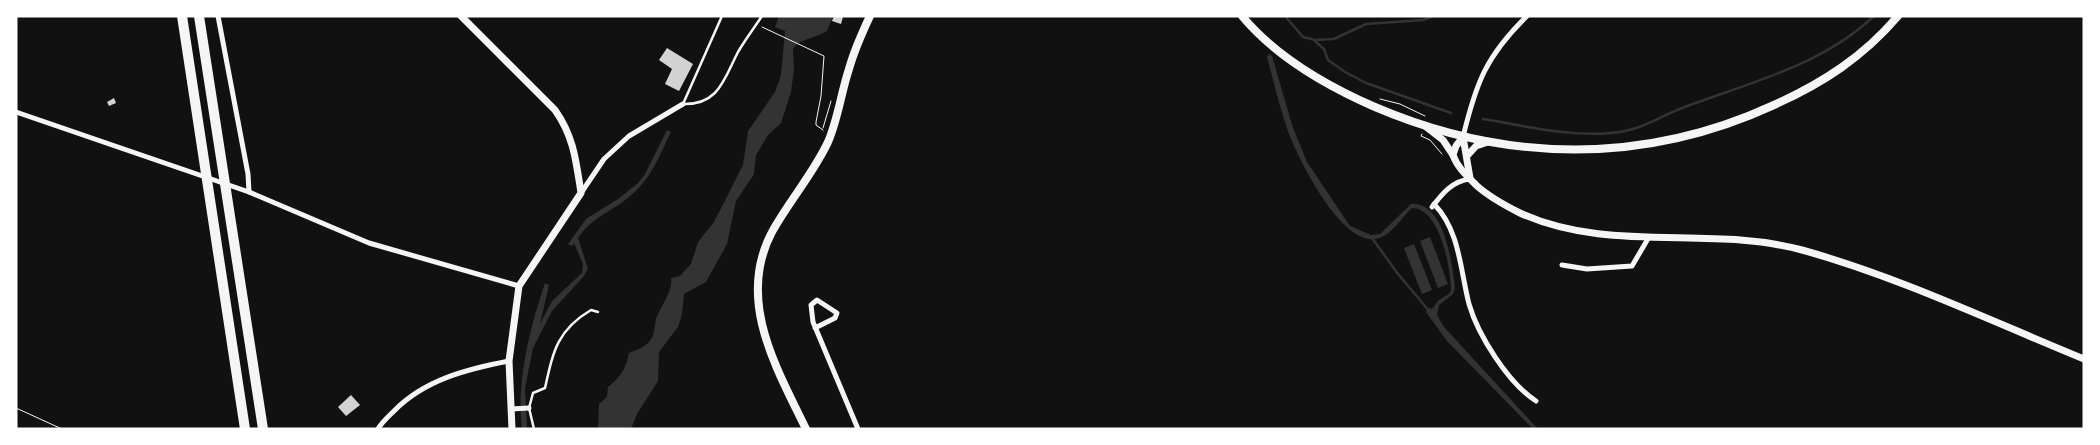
<svg xmlns="http://www.w3.org/2000/svg" width="2100" height="445" font-family="'Crimson Pro',serif">
	<style>
		.water { fill: #333 }
		.lines { fill: none; stroke-linecap: round; stroke-linejoin: round }
		.stream { stroke: #333; stroke-width: 2.5 }
		.building { fill: #d3d3d3 }
		.path { stroke: #f5f5f5; stroke-width: 1 }
		.service { stroke: #f5f5f5; stroke-width: 2.5 }
		.minor { stroke: #f5f5f5; stroke-width: 5 }
		.tertiary { stroke: #f5f5f5; stroke-width: 7 }
		.secondary { stroke: #f5f5f5; stroke-width: 8 }
		.motorway { stroke: #f5f5f5; stroke-width: 10 }
	</style>
	<rect width="100%" height="100%" fill="#111"/>
	<!-- water -->
	<g class="water">
		<path d="M 779,16 L 833,16 L 827,31 C 816,38 802,38 793,48 L 794,69 L 791,92 L 781,123 L 768,135 L 756,155 L 754,174 L 736,201 L 727,244 L 706,282 L 684,294 L 682,314 L 678,327 L 659,352 L 658,381 L 637,414 L 631,429 L 598,429 L 599,404 L 607,397 L 608,387 C 621,377 626,368 629,353 C 635,350 643,348 647,344 C 657,336 653,324 658,314 C 663,303 673,290 671,278 L 680,276 L 691,264 L 698,242 L 714,222 L 743,165 L 748,131 L 775,92 L 781,75 L 785,31 L 775,27 Z"/>
		<path d="M 1269,54 L 1272,56 L 1292,125 L 1307,162 L 1350,226 L 1371,235 L 1380,234 L 1411,204 C 1445,201 1452,264 1455,288 L 1453,294 L 1439,305 L 1437,315 L 1444,327 L 1538,429 L 1533,429 L 1447,341 L 1426,312 L 1429,308 L 1432,309 L 1438,301 L 1450,293 L 1451,290 C 1451,269 1440,208 1412,208 C 1401,218 1391,237 1375,239 C 1341,244 1300,162 1289,134 C 1280,109 1274,83 1267,57 Z"/>
		<path d="M 667,130 L 671,132 C 659,156 651,180 629,197 C 610,213 594,215 578,238 L 588,269 L 583,277 L 552,311 L 533,348 L 525,388 L 527,429 L 522,429 C 516,383 530,327 545,283 L 549,285 L 540,324 L 552,301 L 582,273 L 583,264 L 574,243 L 572,246 L 568,244 L 586,219 L 618,199 L 638,183 L 645,174 Z"/>
		<path d="M 1430,237 L 1448,284 L 1438,288 L 1420,241 Z"/>
		<path d="M 1414,244 L 1432,290 L 1422,294 L 1404,248 Z"/>
	</g>
	<g class="lines">
		<!-- stream -->
		<g class="stream">
			<path d="M 1285,16 L 1303,37 L 1315,40 L 1334,39 L 1366,24 L 1423,20 L 1434,16"/>
			<path d="M 1315,41 L 1324,49 L 1328,60 L 1345,72 L 1366,83 L 1451,113"/>
			<path d="M 1483,119 C 1525,126 1568,137 1611,133 C 1641,131 1657,117 1685,107 C 1751,82 1821,66 1874,16"/>
			<path d="M 1372,238 L 1398,274 L 1430,312"/>
		</g>
	</g>
	<!-- building -->
	<g class="building">
		<path d="M 834,16 L 843,17 L 841,24 L 832,21 Z"/>
		<path d="M 667,48 L 693,64 L 679,91 L 665,84 L 672,69 L 659,60 Z"/>
		<path d="M 114,98 L 116,103 L 109,106 L 107,102 Z"/>
		<path d="M 351,395 L 360,405 L 346,416 L 338,407 Z"/>
	</g>
	<g class="lines">
		<!-- path -->
		<g class="path">
			<path d="M 762,27 L 824,56 L 821,96 L 816,122 L 816,125 L 823,130"/>
			<path d="M 1380,99 L 1400,104 L 1425,116"/>
			<path d="M 823,128 L 831,101"/>
			<path d="M 1422,134 L 1421,136 L 1430,140 L 1442,154"/>
			<path d="M 16,408 L 62,429"/>
		</g>
		<!-- service -->
		<g class="service">
			<path d="M 722,16 L 683,104 C 719,105 724,79 738,52 C 745,40 754,28 762,16"/>
			<path d="M 534,429 L 529,408 L 533,393 L 545,388 C 553,352 557,330 591,310 L 598,312"/>
		</g>
		<!-- minor -->
		<g class="minor">
			<path d="M 218,16 L 248,174 L 249,192"/>
			<path d="M 16,112 L 249,192 L 369,243 L 519,286"/>
			<path d="M 1463,137 C 1476,83 1486,56 1527,16"/>
			<path d="M 581,193 L 604,159 L 629,136 L 683,104"/>
			<path d="M 1434,204 C 1460,231 1460,269 1469,304 C 1478,335 1508,383 1536,401"/>
			<path d="M 1432,207 C 1442,194 1452,181 1470,179"/>
			<path d="M 1562,265 L 1587,269 L 1632,266 L 1649,237"/>
			<path d="M 815,328 L 835,318 L 837,313 L 817,300 L 811,305 L 813,322 L 858,429"/>
			<path d="M 511,409 L 529,408"/>
			<path d="M 378,429 C 382,422 388,417 394,411 C 424,380 467,369 509,361"/>
		</g>
		<!-- tertiary -->
		<g class="tertiary">
			<path d="M 461,16 L 555,110 C 574,137 576,161 581,193 L 519,286 L 509,361 L 512,429"/>
			<path d="M 1425,126 L 1443,140 L 1453,155"/>
			<path d="M 1463,137 L 1456,146 L 1453,155 C 1457,167 1467,176 1476,185 C 1489,197 1504,205 1520,213 C 1610,254 1709,225 1802,250 C 1899,277 1991,321 2084,359"/>
			<path d="M 1463,137 L 1470,178"/>
			<path d="M 1467,156 L 1476,146 L 1488,142"/>
		</g>
		<!-- secondary -->
		<g class="secondary">
			<path d="M 1242,16 C 1276,57 1327,86 1375,107 C 1506,163 1644,165 1774,105 C 1823,83 1863,57 1898,16"/>
			<path d="M 806,429 C 776,367 736,300 772,232 C 789,201 813,174 828,142 C 838,119 841,93 849,69 C 854,51 862,33 870,16"/>
		</g>
		<!-- motorway -->
		<g class="motorway">
			<path d="M 182,16 L 245,429"/>
			<path d="M 199,16 L 263,429"/>
		</g>
	</g>
	<!-- border -->
	<rect width="2100" height="445" fill="none" stroke="#ffffff" stroke-width="35"/>
</svg>
